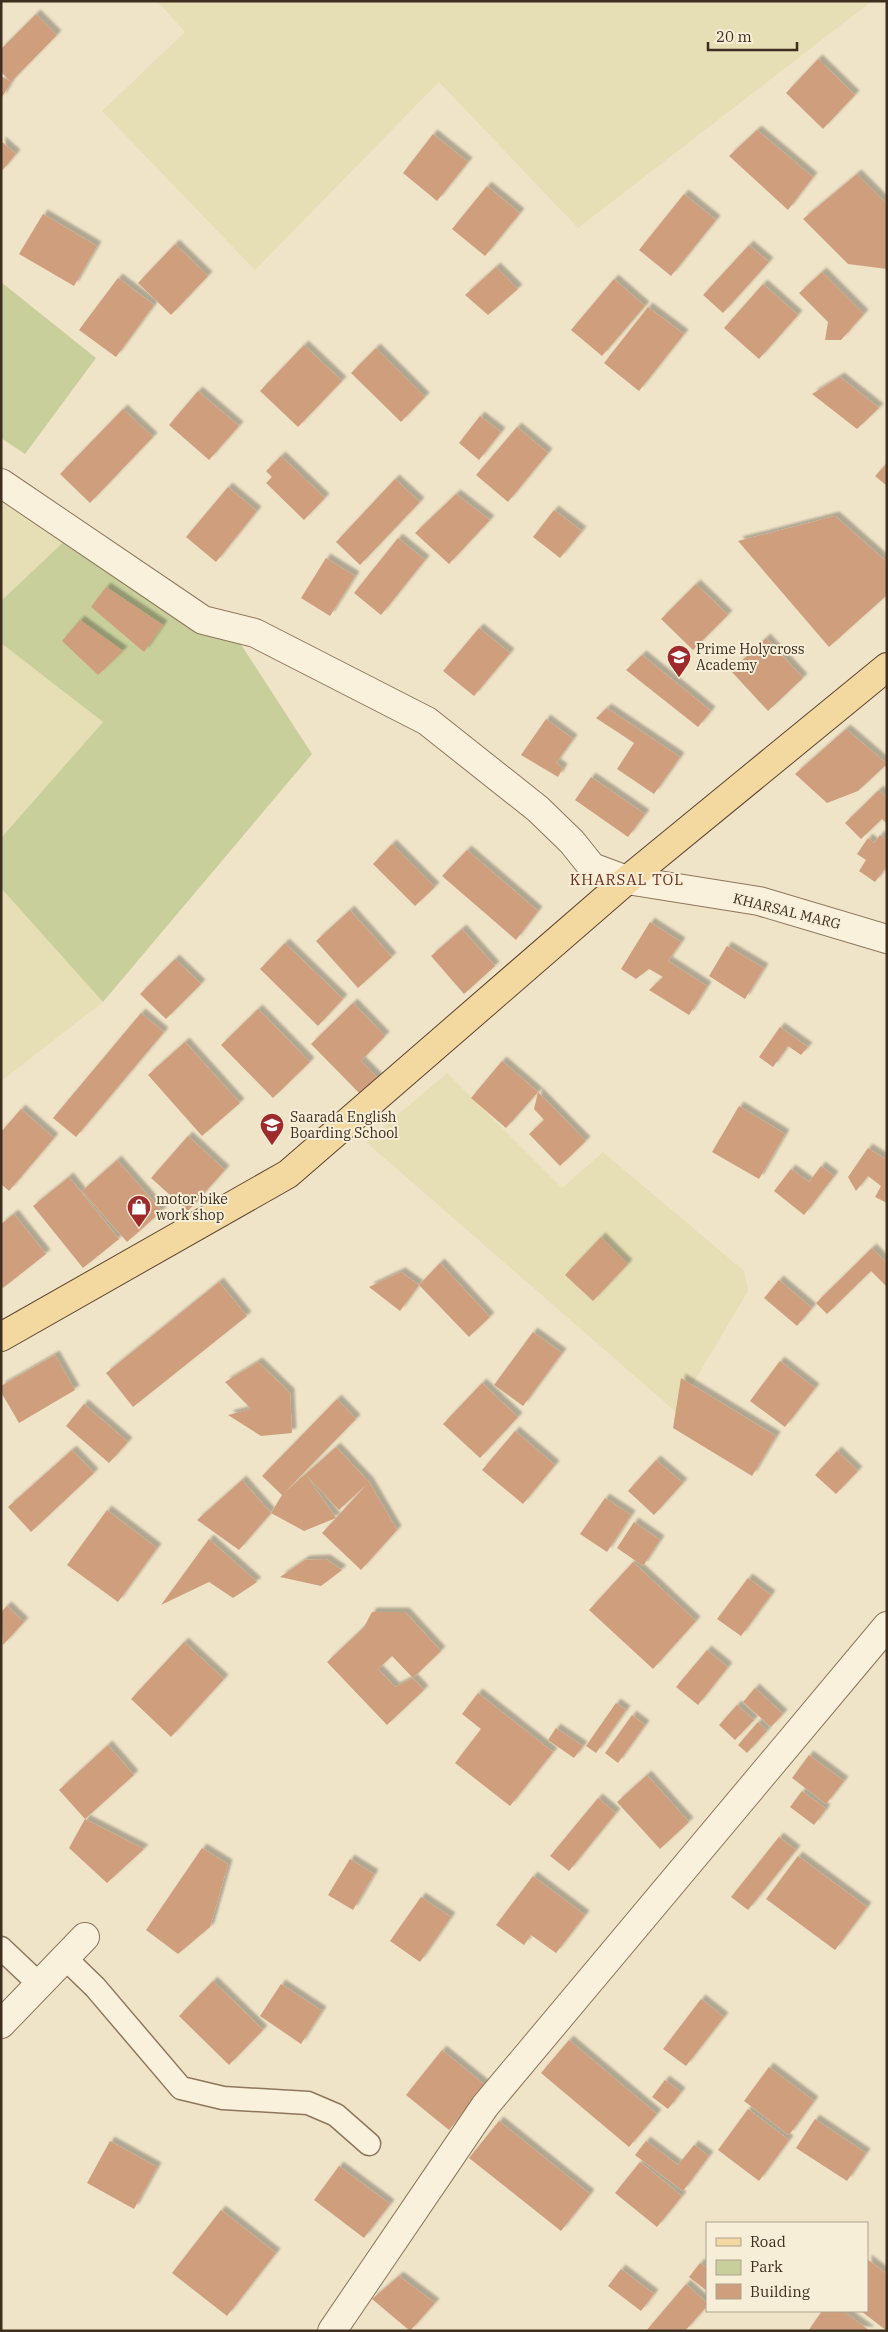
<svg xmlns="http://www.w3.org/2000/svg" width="888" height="2332" font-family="'IBM Plex Serif',serif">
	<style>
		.farmland { fill: #e6deb5 }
		.green { fill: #c9cf9b }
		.building { fill: #cf9f7d; filter: url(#shadow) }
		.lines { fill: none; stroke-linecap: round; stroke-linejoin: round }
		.pedestrian-casing { stroke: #8d765c; stroke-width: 25 }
		.minor-casing { stroke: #8d765c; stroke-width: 30 }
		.primary-casing { stroke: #5b4430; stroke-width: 30 }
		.pedestrian { stroke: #faf1dc; stroke-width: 22 }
		.minor { stroke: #faf1dc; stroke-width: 28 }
		.primary { stroke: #f3d9a0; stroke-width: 28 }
		.labels { text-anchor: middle; stroke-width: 4; stroke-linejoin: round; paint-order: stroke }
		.poi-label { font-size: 14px; fill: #3d2e20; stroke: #f7eed8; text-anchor: start }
		.street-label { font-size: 14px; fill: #3d2e20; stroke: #f7eed8 }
		.neighbourhood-label { font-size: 15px; letter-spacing: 1px; fill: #6b2e1e; stroke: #f7eed8 }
	</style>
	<defs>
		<filter id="shadow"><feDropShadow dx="4.5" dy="-4.5" stdDeviation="1" flood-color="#0004"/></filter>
	</defs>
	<rect width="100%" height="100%" fill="#f0e4c8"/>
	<!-- farmland -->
	<g class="farmland">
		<path d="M 157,1 L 872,1 L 578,228 L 439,82 L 255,270 L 102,111 L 185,32 Z"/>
		<path d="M 1,483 L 74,532 L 1,601 Z"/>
		<path d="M 1,643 L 103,722 L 1,838 Z"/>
		<path d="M 1,888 L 103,1002 L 1,1081 Z"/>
		<path d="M 447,1073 L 562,1188 L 603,1152 L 744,1271 L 748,1291 L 676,1412 L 366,1142 Z"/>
	</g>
	<!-- green -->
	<g class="green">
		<path d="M 1,282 L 96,358 L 25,454 L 1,438 Z"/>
		<path d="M 74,532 L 229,626 L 312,754 L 103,1002 L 1,888 L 1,838 L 103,722 L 1,643 L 1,601 Z"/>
	</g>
	<!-- building -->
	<g class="building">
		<path d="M 36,14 L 57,35 L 11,82 L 1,72 L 1,49 Z"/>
		<path d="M 818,59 L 855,95 L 823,129 L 786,93 Z"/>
		<path d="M 1,76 L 11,82 L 1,99 Z"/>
		<path d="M 757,130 L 813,177 L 788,210 L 729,156 Z"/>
		<path d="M 433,134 L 468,162 L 437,201 L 403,173 Z"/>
		<path d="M 1,141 L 16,154 L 1,172 Z"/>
		<path d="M 857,174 L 887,204 L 887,269 L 848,264 L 803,219 Z"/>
		<path d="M 487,186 L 520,213 L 485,256 L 452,229 Z"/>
		<path d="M 684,194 L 716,220 L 671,276 L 639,250 Z"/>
		<path d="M 43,214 L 97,246 L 74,286 L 19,254 Z"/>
		<path d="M 175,244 L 208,276 L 171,315 L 138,283 Z"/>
		<path d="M 749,245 L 769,262 L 723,313 L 703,295 Z"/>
		<path d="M 496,267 L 518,289 L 488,315 L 465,295 Z"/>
		<path d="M 822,272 L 864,314 L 841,340 L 825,340 L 828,322 L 799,293 Z"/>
		<path d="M 118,278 L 154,305 L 116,357 L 79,330 Z"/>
		<path d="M 614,279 L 645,306 L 602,356 L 571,330 Z"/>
		<path d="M 763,284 L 798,315 L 759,359 L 724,328 Z"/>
		<path d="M 648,307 L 684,334 L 639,391 L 604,363 Z"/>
		<path d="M 304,345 L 342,381 L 298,427 L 260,391 Z"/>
		<path d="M 376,348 L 425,397 L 401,422 L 351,373 Z"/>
		<path d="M 840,377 L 879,408 L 857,429 L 812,394 Z"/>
		<path d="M 198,391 L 239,426 L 209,460 L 169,425 Z"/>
		<path d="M 123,409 L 153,437 L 90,503 L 60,474 Z"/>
		<path d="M 480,416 L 501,432 L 479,460 L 459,443 Z"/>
		<path d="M 517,427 L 548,453 L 508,502 L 476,475 Z"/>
		<path d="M 281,456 L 325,498 L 304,520 L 266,483 L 272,477 L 266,471 Z"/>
		<path d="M 887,463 L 887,486 L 875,476 Z"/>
		<path d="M 395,479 L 420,502 L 360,565 L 336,542 Z"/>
		<path d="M 228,487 L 257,511 L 216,562 L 186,537 Z"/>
		<path d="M 456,494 L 490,520 L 449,564 L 415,533 Z"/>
		<path d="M 554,510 L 582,531 L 560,558 L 533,537 Z"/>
		<path d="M 835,516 L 887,562 L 887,595 L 829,647 L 738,541 Z"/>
		<path d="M 398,538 L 425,560 L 381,615 L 354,593 Z"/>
		<path d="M 326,558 L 355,576 L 330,616 L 301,598 Z"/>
		<path d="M 696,584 L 728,615 L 693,650 L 661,619 Z"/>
		<path d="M 106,587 L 163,625 L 144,652 L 91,607 Z"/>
		<path d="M 80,620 L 123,651 L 98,675 L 62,641 Z"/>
		<path d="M 479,628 L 510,653 L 474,696 L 443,671 Z"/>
		<path d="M 766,638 L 803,678 L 768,711 L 731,671 Z"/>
		<path d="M 642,655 L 711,711 L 698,727 L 626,670 Z"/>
		<path d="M 607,708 L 680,757 L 654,794 L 617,769 L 634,743 L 596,718 Z"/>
		<path d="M 546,719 L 573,739 L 556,763 L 563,768 L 558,777 L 521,755 Z"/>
		<path d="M 846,729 L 887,764 L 858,791 L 827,803 L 795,774 Z"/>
		<path d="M 591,777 L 645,814 L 628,837 L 575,800 Z"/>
		<path d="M 879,790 L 887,798 L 887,824 L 882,819 L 861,839 L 845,823 Z"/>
		<path d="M 880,835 L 887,840 L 887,866 L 875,882 L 859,871 L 866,860 L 857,854 L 868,838 L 874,843 Z"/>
		<path d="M 392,844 L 435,887 L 415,906 L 373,864 Z"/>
		<path d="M 467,850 L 538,911 L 516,940 L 442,876 Z"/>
		<path d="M 350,910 L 392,957 L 358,988 L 316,941 Z"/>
		<path d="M 650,922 L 681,942 L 668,961 L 707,986 L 689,1015 L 649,990 L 663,977 L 649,969 L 636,979 L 621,969 Z"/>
		<path d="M 462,929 L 495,966 L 464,994 L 431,956 Z"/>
		<path d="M 285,943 L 343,999 L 318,1026 L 260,969 Z"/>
		<path d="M 727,946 L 764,968 L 745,999 L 709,976 Z"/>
		<path d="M 175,959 L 201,984 L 166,1019 L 140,994 Z"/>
		<path d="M 353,1003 L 385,1036 L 361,1061 L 379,1079 L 362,1096 L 311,1044 Z"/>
		<path d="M 258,1009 L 310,1062 L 273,1098 L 221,1045 Z"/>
		<path d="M 141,1013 L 164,1032 L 76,1137 L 53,1118 Z"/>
		<path d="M 780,1027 L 808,1047 L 801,1055 L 788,1046 L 773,1067 L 759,1057 Z"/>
		<path d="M 185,1042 L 240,1103 L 202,1136 L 148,1075 Z"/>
		<path d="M 502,1061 L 538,1092 L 586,1141 L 560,1166 L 529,1134 L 544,1120 L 534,1109 L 538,1092 L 506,1128 L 471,1098 Z"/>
		<path d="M 739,1106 L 785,1134 L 759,1179 L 712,1152 Z"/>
		<path d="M 21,1109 L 54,1138 L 9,1191 L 1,1184 L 1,1132 Z"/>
		<path d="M 188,1136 L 225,1170 L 188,1211 L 151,1178 Z"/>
		<path d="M 868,1148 L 887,1160 L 887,1203 L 875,1197 L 881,1186 L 868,1176 L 856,1191 L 848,1177 Z"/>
		<path d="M 117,1160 L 162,1211 L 127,1242 L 82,1191 Z"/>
		<path d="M 821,1166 L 834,1176 L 804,1215 L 774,1191 L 791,1169 L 809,1182 Z"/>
		<path d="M 69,1177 L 119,1239 L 83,1268 L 33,1206 Z"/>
		<path d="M 14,1214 L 46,1254 L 3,1288 L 1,1285 L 1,1224 Z"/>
		<path d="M 601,1237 L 628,1264 L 593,1301 L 565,1275 Z"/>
		<path d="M 872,1248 L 887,1263 L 887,1287 L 871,1271 L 827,1314 L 816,1303 Z"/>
		<path d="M 440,1263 L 490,1317 L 469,1337 L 419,1285 Z"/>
		<path d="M 401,1272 L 419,1285 L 400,1311 L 369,1287 Z"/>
		<path d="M 779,1280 L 812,1308 L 797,1326 L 764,1298 Z"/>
		<path d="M 219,1282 L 247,1316 L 133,1407 L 106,1373 Z"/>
		<path d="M 533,1332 L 562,1353 L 523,1406 L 494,1385 Z"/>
		<path d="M 55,1355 L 75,1390 L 19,1423 L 1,1392 L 1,1386 Z"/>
		<path d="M 780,1361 L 815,1388 L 785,1427 L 750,1401 Z"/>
		<path d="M 258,1362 L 290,1393 L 292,1433 L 261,1436 L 228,1415 L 251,1409 L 225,1382 Z"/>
		<path d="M 681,1378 L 776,1436 L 752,1476 L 673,1428 Z"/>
		<path d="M 482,1383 L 518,1417 L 480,1458 L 443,1424 Z"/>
		<path d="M 337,1399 L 356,1419 L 284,1493 L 336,1447 L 369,1482 L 397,1530 L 361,1570 L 322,1533 L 336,1518 L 367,1484 L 339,1510 L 306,1475 L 336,1518 L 304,1531 L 271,1513 L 239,1550 L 197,1520 L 242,1480 L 271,1513 L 282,1495 L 262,1476 Z"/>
		<path d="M 84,1404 L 128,1442 L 109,1463 L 66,1426 Z"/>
		<path d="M 515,1431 L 555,1465 L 523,1504 L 482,1470 Z"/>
		<path d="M 72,1450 L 94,1473 L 31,1532 L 8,1507 Z"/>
		<path d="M 837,1451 L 858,1471 L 836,1494 L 815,1475 Z"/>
		<path d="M 656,1460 L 683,1483 L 654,1515 L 628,1491 Z"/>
		<path d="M 605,1498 L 631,1515 L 607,1552 L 580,1534 Z"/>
		<path d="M 107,1510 L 157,1548 L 118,1602 L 67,1565 Z"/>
		<path d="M 634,1522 L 660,1540 L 643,1566 L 617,1548 Z"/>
		<path d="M 209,1539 L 257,1582 L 233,1598 L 209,1582 L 161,1605 Z"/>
		<path d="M 326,1559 L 342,1570 L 321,1586 L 280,1577 L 305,1560 Z"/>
		<path d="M 633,1562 L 696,1621 L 653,1669 L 589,1610 Z"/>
		<path d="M 748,1578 L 771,1595 L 741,1636 L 717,1619 Z"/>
		<path d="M 7,1606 L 24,1622 L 3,1645 L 1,1612 Z"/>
		<path d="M 372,1612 L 405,1612 L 441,1651 L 413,1678 L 392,1656 L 378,1669 L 395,1687 L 413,1678 L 424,1690 L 387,1725 L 327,1662 L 364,1627 Z"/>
		<path d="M 184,1642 L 224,1679 L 171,1737 L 131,1699 Z"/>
		<path d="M 707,1650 L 728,1667 L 698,1705 L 676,1687 Z"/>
		<path d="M 755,1688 L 783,1714 L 771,1727 L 743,1702 Z"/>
		<path d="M 478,1693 L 553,1752 L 510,1806 L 455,1763 L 481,1729 L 462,1714 Z"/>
		<path d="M 616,1703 L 626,1710 L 596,1753 L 586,1746 Z"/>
		<path d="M 737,1705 L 754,1720 L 735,1740 L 719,1725 Z"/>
		<path d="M 632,1715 L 645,1725 L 618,1763 L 605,1753 Z"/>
		<path d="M 758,1722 L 767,1731 L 747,1753 L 738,1745 Z"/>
		<path d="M 556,1728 L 583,1746 L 574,1758 L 548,1740 Z"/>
		<path d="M 108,1745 L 134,1775 L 85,1819 L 59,1790 Z"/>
		<path d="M 809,1755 L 844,1781 L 826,1804 L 792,1778 Z"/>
		<path d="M 647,1775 L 689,1822 L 660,1849 L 617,1802 Z"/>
		<path d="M 802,1791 L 826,1809 L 814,1825 L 790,1807 Z"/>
		<path d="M 598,1798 L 616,1813 L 569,1871 L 550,1856 Z"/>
		<path d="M 85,1819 L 144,1849 L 107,1883 L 69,1848 Z"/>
		<path d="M 779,1837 L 796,1850 L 748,1910 L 731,1897 Z"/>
		<path d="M 202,1848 L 228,1864 L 210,1927 L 178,1954 L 146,1930 Z"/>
		<path d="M 798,1856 L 867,1907 L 835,1950 L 766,1899 Z"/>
		<path d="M 350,1859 L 374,1874 L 353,1910 L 328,1895 Z"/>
		<path d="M 533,1876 L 585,1915 L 556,1953 L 531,1935 L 524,1945 L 496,1925 Z"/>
		<path d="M 421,1897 L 451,1917 L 420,1962 L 390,1941 Z"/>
		<path d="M 213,1981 L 263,2030 L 229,2065 L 179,2016 Z"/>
		<path d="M 281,1984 L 322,2011 L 301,2044 L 260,2016 Z"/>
		<path d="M 701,1999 L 724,2017 L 686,2066 L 663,2049 Z"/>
		<path d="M 569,2040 L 657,2114 L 629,2147 L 541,2073 Z"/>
		<path d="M 442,2050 L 485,2085 L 449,2130 L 406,2095 Z"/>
		<path d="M 769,2067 L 814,2101 L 789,2135 L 744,2101 Z"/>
		<path d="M 665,2080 L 681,2092 L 668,2109 L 652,2097 Z"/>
		<path d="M 748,2109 L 789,2140 L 759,2181 L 718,2150 Z"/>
		<path d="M 815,2119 L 866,2153 L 847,2181 L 796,2148 Z"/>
		<path d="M 499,2121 L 590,2194 L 561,2231 L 469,2158 Z"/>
		<path d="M 110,2141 L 157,2167 L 134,2209 L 87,2183 Z"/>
		<path d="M 646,2141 L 678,2165 L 694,2145 L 709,2156 L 683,2191 L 635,2155 Z"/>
		<path d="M 640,2162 L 682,2196 L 657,2227 L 615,2193 Z"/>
		<path d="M 339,2166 L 390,2204 L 364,2238 L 314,2200 Z"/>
		<path d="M 221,2210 L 276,2253 L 227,2316 L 172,2273 Z"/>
		<path d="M 867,2259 L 887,2274 L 887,2331 L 861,2311 L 867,2311 Z"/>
		<path d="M 700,2263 L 707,2268 L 707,2291 L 689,2277 Z"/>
		<path d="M 621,2269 L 654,2294 L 641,2311 L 608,2286 Z"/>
		<path d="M 399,2276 L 435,2303 L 410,2331 L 372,2299 Z"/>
		<path d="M 686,2284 L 707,2303 L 707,2306 L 685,2331 L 646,2331 Z"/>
		<path d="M 822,2311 L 843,2311 L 870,2331 L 808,2331 Z"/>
	</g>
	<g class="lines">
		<defs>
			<g id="pedestrian">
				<path d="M 1,1948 L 39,1984"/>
				<path d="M 65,1958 L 95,1987 L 181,2088 L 223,2098 L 308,2103 L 336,2115 L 369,2144"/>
			</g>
			<g id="minor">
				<path d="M 1,483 L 203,620 L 255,633 L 427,721 L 538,809 L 572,842 L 592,867 L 627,880 L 759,901 L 887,939"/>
				<path d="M 1,2024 L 85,1937"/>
				<path d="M 332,2331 L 485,2106 L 887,1626"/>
			</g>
			<path id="primary" d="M 1,1337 L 288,1174 L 627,880 L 887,667"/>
		</defs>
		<!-- pedestrian casing -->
		<use href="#pedestrian" class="pedestrian-casing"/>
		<!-- minor casing -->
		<use href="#minor" class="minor-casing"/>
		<!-- primary casing -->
		<use href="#primary" class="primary-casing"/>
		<!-- pedestrian -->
		<use href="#pedestrian" class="pedestrian"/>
		<!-- minor -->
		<use href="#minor" class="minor"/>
		<!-- primary -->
		<use href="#primary" class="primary"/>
	</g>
	<!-- icons -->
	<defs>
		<symbol id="school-pin" viewBox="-11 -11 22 30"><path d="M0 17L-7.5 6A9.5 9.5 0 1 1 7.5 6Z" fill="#9e2a2b" stroke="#f7eed8"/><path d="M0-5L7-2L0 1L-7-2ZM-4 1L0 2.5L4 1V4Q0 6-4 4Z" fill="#fff"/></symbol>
		<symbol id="shop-pin" viewBox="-11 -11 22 30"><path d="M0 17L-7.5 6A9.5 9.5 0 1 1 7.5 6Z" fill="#9e2a2b" stroke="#f7eed8"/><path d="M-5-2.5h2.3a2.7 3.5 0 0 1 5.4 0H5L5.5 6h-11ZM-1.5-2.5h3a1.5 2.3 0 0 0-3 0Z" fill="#fff"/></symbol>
	</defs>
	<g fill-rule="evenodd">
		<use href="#school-pin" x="665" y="643" width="28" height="38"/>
		<use href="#school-pin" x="258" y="1111" width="28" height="38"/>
		<use href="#shop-pin" x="125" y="1193" width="28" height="38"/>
	</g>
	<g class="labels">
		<!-- poi labels -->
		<g class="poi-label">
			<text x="696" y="654">Prime Holycross<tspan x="696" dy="16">Academy</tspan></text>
			<text x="290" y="1122">Saarada English<tspan x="290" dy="16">Boarding School</tspan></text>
			<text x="156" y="1204">motor bike<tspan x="156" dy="16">work shop</tspan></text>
		</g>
		<!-- street labels -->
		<g class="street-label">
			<text transform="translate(787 911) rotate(14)" y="5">KHARSAL MARG</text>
		</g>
		<!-- neighbourhood labels -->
		<g class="neighbourhood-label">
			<text x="627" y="885">KHARSAL TOL</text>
		</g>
	</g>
	<!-- border -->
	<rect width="888" height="2332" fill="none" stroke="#3d2e20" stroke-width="5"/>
	<!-- legend -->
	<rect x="706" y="2222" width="162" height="90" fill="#f7eed8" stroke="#ada18e"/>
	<rect x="716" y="2238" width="25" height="8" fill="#f3d9a0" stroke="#ada18e"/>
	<text x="750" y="2247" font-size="15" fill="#3d2e20">Road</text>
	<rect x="716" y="2260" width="25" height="15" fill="#c9cf9b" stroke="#ada18e"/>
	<text x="750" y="2272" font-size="15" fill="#3d2e20">Park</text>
	<rect x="716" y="2284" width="25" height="15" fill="#cf9f7d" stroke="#ada18e"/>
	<text x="750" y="2297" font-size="15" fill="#3d2e20">Building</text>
	<!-- scale -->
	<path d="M708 42v8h89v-8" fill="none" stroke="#3d2e20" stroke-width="2.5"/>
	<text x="716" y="42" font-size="15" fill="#3d2e20" stroke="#f7eed8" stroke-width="4" paint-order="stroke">20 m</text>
</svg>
